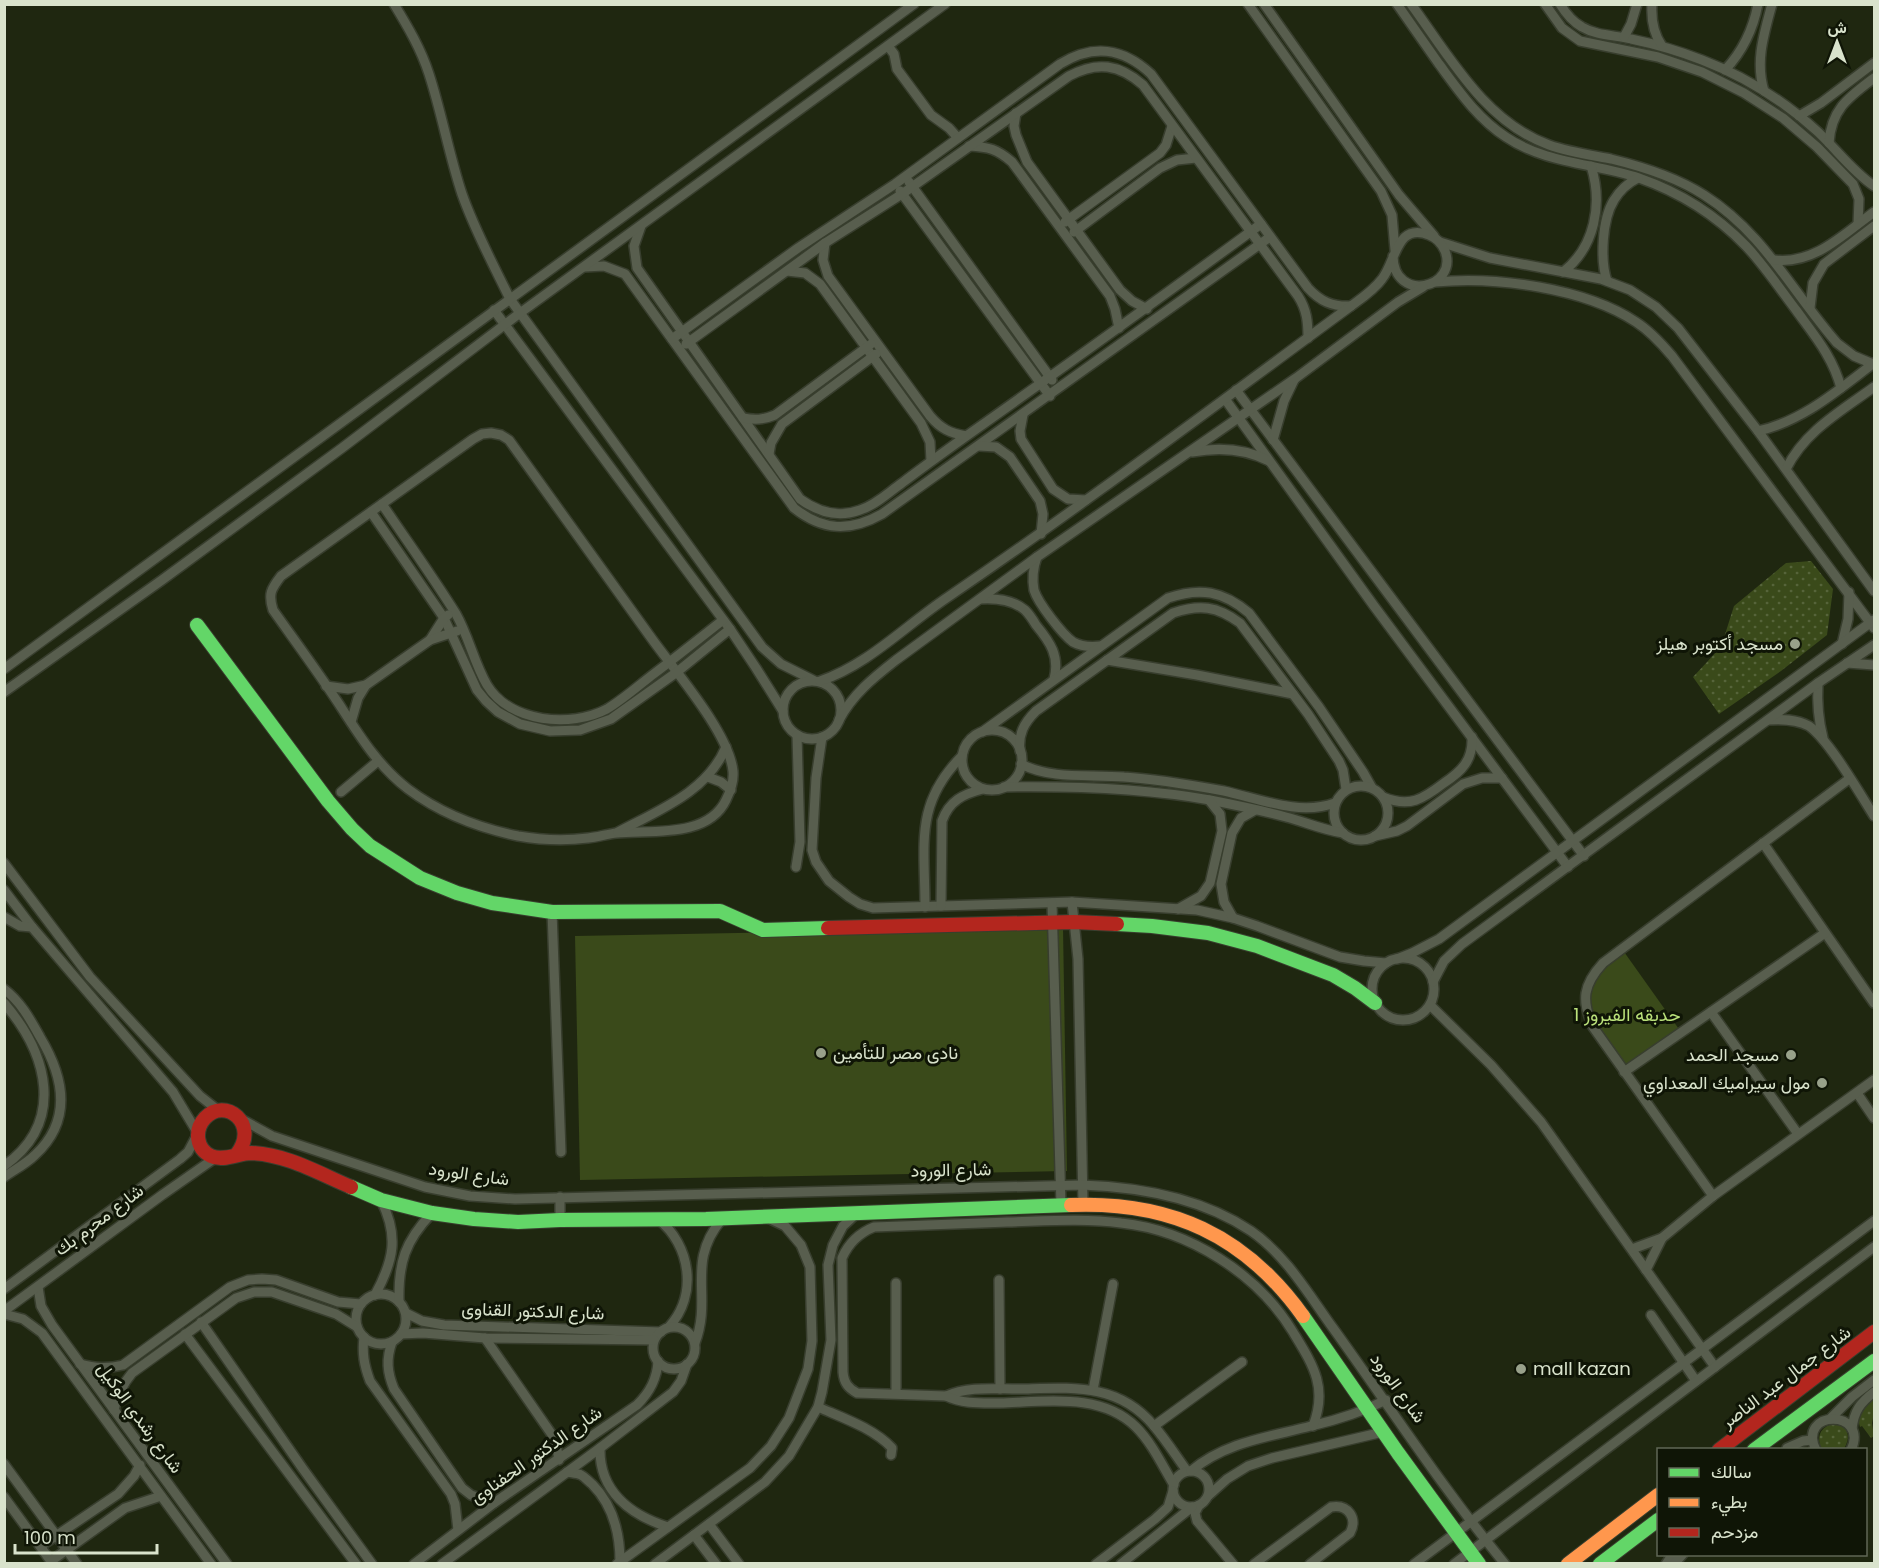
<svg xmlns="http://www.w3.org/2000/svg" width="1879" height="1568" font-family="Poppins,Vazirmatn,sans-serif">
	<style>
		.green { fill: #3a4a1a }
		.garden { fill: url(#garden-dots) }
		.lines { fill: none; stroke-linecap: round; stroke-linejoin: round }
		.street-casing { stroke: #383e2e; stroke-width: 12 }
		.fast-casing { stroke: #383e2e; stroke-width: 16 }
		.slow-casing { stroke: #383e2e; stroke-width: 16 }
		.jam-casing { stroke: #383e2e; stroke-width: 16 }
		.street { stroke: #585e4e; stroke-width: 9 }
		.fast { stroke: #63d668; stroke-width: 14 }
		.slow { stroke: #ff974d; stroke-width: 14 }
		.jam { stroke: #b3261e; stroke-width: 14 }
		.poi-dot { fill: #98a18a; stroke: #0f1506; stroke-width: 2 }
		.labels { text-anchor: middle; stroke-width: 6; stroke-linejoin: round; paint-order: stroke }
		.poi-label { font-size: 18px; fill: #d9e3cc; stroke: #0f1506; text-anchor: end }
		.park-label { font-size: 18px; fill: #bbe27b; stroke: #0f1506 }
		.street-label { font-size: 18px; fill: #d9e3cc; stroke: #0f1506 }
	</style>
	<defs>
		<pattern id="garden-dots" width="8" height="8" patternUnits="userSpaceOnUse" patternTransform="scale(1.5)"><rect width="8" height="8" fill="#3a4a1a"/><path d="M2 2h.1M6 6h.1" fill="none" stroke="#56643a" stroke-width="1.8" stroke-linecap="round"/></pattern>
	</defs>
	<rect width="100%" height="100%" fill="#1f2710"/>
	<!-- green -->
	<g class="green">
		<path d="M 1063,927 L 1067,1171 L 580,1180 L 575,936 Z"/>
		<path d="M 1622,949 L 1681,1032 L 1624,1072 L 1586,1011 L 1591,976 Z"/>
	</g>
	<!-- garden -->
	<g class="garden">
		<path d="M 1811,561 L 1833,589 L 1827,635 L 1781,671 L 1719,714 L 1693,677 L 1721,647 L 1734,606 L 1786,563 Z"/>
		<path d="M 1874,1398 L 1874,1414 L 1872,1423 L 1874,1436 L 1871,1438 L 1862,1426 L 1860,1427 C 1856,1413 1864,1406 1874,1398 Z"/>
		<path d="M 1841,1422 C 1849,1432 1850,1438 1844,1449 L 1821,1449 C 1815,1432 1824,1424 1841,1422 Z"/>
	</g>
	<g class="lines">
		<defs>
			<g id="street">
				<path d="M 394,4 C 408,27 421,49 429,74 C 442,114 449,155 462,194 C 475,231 493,264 510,299 L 762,647 L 781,664 L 813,680"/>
				<path d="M 1248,4 L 1381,191 L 1392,215 L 1395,250"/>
				<path d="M 1264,4 L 1399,195 L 1434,236"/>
				<path d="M 1397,4 C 1411,24 1425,44 1439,64 C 1459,91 1477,118 1506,137 C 1546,164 1595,163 1639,178 C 1679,192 1716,215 1746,246 C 1764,265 1780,289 1796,310 C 1814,335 1833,357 1841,388"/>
				<path d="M 1411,4 C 1449,56 1485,122 1549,145 C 1569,152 1590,155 1611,159 C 1644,167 1676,177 1704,195 C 1764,233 1792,292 1837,343 L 1854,356 L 1873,364"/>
				<path d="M 1545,4 L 1562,28 L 1580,41 L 1658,57 L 1702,72 L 1744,93 L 1783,118 L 1817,147 L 1853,184 L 1859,199 L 1858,224"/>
				<path d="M 1560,4 C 1566,14 1573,22 1582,27 C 1597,36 1615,35 1631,39 C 1655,44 1679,51 1702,60 C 1744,76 1784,101 1818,132 C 1837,150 1853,172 1874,186"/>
				<path d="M 1652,4 C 1651,20 1653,33 1662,46"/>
				<path d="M 1624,37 L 1631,24 L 1637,4"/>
				<path d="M 888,46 L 894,54 L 897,69 L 931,115 L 949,128 L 958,138"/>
				<path d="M 1725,70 C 1743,51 1753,30 1758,4"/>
				<path d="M 1764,91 C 1755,61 1764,34 1772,4"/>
				<path d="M 1016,113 L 1014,126 L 1016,135 L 1027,162 L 1120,290 L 1132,301 L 1147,309"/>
				<path d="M 1799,116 L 1821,103 L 1874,63"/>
				<path d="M 1829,143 C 1831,109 1849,97 1874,78"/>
				<path d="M 969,146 C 989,147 997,149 1012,162 L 1110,296 L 1115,309 L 1119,328"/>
				<path d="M 909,182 L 1052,380"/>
				<path d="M 900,191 L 1050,396"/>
				<path d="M 1065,222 L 1160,153 L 1166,145 L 1172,126"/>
				<path d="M 641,226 L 634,246 L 637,268 L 800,499 C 818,512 839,518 860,510 C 876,505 889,492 902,483 C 923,467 944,452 965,437 C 1064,367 1163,296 1261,224"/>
				<path d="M 1074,232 L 1160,168 L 1177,160 L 1196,158"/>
				<path d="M 1440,242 L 1490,258 L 1601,279 L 1630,290 L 1656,307 L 1678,328 L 1758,431 L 1874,591"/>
				<path d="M 825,243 L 823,260 L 828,276 L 930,416 C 941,429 950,433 966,436"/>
				<path d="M 1774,260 C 1814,265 1844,234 1874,212"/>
				<path d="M 585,267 L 604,266 L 625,274 L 794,508 C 823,531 850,532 882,514 L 1270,237"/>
				<path d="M 787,271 L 805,273 L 820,284 L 921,423 L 930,442 L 931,461"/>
				<path d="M 1563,272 C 1595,247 1603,204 1591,166"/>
				<path d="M 1607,281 C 1600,260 1602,219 1614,200 C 1620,190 1628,183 1638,178"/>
				<path d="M 1435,282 C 1495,276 1585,288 1636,322 C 1650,331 1661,343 1672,356 L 1874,628"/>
				<path d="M 1810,308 L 1813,283 L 1824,264 L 1874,226"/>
				<path d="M 494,310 L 730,629 L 756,668 L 783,711"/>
				<path d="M 672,339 L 798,248 L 895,184 L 1060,64 C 1093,44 1122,47 1151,74 L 1308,288 C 1320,301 1332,307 1351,306"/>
				<path d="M 686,344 L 825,243 L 902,194 L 1069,76 C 1097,61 1119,64 1143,85 L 1298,296 C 1307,310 1308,322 1308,338"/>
				<path d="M 1236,390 L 1584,856"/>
				<path d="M 1225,399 L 1374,606 L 1568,867"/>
				<path d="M 1023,415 L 1020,431 L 1021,439 L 1053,489 L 1068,499 L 1086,500"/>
				<path d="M 743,418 C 755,420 763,420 775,415 L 871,344"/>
				<path d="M 1758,431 C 1803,421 1838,390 1874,363"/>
				<path d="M 491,433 L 501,435 L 509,440 C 557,507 605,573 652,639 C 675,671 729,733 733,771 C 734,781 731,790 726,800 C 708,838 652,830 617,833 C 607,834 598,837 588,838 C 565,841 541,840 518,836 C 479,828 440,813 408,789 C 378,766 359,735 339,704 C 318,672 295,641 273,610 C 268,594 271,589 281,576 L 473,439 L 482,434 Z"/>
				<path d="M 1273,440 L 1284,401 L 1294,380"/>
				<path d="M 979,446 L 996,447 L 1010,457 L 1040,501 L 1043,514 L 1041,534"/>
				<path d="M 1192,452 C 1219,447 1244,448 1269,461"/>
				<path d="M 769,454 L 771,443 L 782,424 L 876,354"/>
				<path d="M 1786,469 C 1805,431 1841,411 1874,387"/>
				<path d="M 382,504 C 407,541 433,577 456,614 C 469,637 474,663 487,685 C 510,723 571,728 607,709 C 622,700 637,687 651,676 C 675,658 699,639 723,620"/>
				<path d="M 371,512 L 444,618 L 477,690 L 486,701 L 498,712 L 520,724 L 550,731 L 580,730 L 611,719 L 677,672 L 730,629"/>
				<path d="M 1037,557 C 1033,568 1032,579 1034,590 C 1038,603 1062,634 1073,642 C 1082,647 1091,647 1100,646"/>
				<path d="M 980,599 C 995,598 1013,600 1025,610 C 1029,614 1033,620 1036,625 C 1050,642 1060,656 1054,679"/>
				<path d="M 430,640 L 444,618 L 448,615"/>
				<path d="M 1842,644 L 1848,619 L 1849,592"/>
				<path d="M 1107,660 L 1197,675 L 1293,694"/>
				<path d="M 1847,663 L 1874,665"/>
				<path d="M 4,669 L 914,4"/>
				<circle cx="812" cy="710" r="29"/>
				<path d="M 820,681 C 868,665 906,625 948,597 C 1085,504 1217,404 1351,306 C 1362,298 1374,290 1382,279 C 1396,262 1396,222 1429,235 C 1437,238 1442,244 1445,251 C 1459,288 1394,304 1393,256"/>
				<path d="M 1818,683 C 1817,702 1818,719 1823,738"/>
				<path d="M 326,686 L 348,689 L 366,685 L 430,640 L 457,631"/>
				<path d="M 4,692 L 162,580 L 342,448 L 520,313 L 945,4"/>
				<path d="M 839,720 C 853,694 873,678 896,660 L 1037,557 L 1296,378 L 1398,302 L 1423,287"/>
				<path d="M 1768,720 C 1782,719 1796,719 1809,726 C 1829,740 1860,794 1874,816"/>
				<path d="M 351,722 L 358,698 L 366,685"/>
				<circle cx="992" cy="760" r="30"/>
				<path d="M 982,732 L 1168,598 C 1200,587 1223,591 1249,613 L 1319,707 L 1363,772 L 1372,788"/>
				<path d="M 822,737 L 816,778 L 812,850 L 816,862 L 829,881 L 849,897 L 860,904 L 873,908 L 1072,902 L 1197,910 L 1233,918 L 1257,926 L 1340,957 L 1364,961 L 1386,963"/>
				<path d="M 1020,751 C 1018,734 1024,723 1036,711 L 1173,613 C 1200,604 1217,606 1240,623 L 1308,714 L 1339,761 L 1343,770 L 1346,789"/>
				<path d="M 1021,764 C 1052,780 1090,774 1124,777 C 1157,779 1191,785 1224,791 C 1260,799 1299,816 1335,803"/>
				<path d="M 708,777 L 721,782 L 731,790"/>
				<circle cx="1361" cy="813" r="27"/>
				<path d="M 1004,787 C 1072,786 1143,788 1210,800 C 1235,805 1261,810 1286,817 C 1305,822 1323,830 1343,833"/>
				<path d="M 341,792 L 378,761"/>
				<path d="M 1383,797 C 1410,808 1423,799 1444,783 C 1462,771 1473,760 1472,737"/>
				<path d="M 618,832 C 659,810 707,792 726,747"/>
				<path d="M 1375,836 L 1397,831 L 1407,826 L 1463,784 L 1482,778 L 1502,778"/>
				<path d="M 1763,843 L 1874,1003"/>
				<path d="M 4,863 L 90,977 L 200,1096 L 219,1111"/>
				<path d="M 796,867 L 800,842 L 797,735"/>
				<path d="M 4,890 L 32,927 L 173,1092 L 197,1132"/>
				<path d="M 1072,902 L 1078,959 L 1083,1204"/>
				<path d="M 1052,903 L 1061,1205"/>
				<path d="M 941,906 L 942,821 C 949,801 963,794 983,789"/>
				<path d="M 925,907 C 925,844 914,804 962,756"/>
				<path d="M 1178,909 L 1201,896 L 1210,883 L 1222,831 L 1220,814 L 1209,800"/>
				<path d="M 552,912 L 561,1152"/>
				<path d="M 4,917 L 20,926 L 32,927"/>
				<path d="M 1233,918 L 1224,902 L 1221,884 L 1232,833 L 1241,818 L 1255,810"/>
				<circle cx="1403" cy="989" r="31"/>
				<path d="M 1397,959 L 1412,953 L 1439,939 L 1874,620"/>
				<path d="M 1433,982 L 1444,961 L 1462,944 L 1818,683 L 1874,645"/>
				<path d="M 4,989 C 21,1002 30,1019 40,1037 C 64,1077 73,1120 35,1155 C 26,1164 14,1170 4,1177"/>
				<path d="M 4,1003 C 48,1054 66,1122 4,1166"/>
				<path d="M 1430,1005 L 1491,1065 L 1541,1122 L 1715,1367"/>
				<path d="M 1711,1012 L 1798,1134"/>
				<path d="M 1624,1072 L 1825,933"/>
				<path d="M 1857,1093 L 1874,1118"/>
				<path d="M 243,1120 L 272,1136 L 425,1187 L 470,1196 L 515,1199 L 1082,1185 C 1140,1187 1202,1198 1251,1231 C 1286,1255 1309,1295 1333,1328 C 1390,1407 1443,1489 1505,1564"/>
				<path d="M 1713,1196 L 1593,1027 C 1581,1000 1583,985 1603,963 L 1849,779"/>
				<path d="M 658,1219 C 691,1245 698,1295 669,1327"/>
				<path d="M 560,1220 L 560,1197"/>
				<path d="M 1632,1249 L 1662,1238 L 1713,1196 L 1874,1080"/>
				<path d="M 1646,1270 L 1662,1238"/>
				<path d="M 999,1280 L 1000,1389"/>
				<path d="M 896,1283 L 896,1393"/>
				<path d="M 38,1287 L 41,1306 L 52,1325 L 227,1564"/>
				<path d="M 4,1289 L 180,1159 L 188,1152 L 197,1135"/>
				<circle cx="381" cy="1319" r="25"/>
				<path d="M 375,1295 C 394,1260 399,1236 381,1200"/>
				<path d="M 399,1302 C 398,1263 405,1241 432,1213"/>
				<path d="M 4,1311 L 162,1195 L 215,1158"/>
				<path d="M 406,1313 L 422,1321 L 444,1325 L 661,1332"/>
				<path d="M 4,1314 L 23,1319 L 42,1333 L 211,1564"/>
				<path d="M 1651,1315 L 1696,1381"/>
				<path d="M 201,1322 L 303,1469 L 372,1564"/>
				<circle cx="674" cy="1348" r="21"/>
				<path d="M 185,1334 L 356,1564"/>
				<path d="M 401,1334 L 423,1333 L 485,1338 L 654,1340"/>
				<path d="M 364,1337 C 362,1353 364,1365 370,1381 L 451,1494 L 455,1504 L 458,1530"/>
				<path d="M 485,1338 L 555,1439 L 559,1460"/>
				<path d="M 392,1342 C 386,1359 387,1372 394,1389 L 462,1488 L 471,1495 L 494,1503"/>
				<path d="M 695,1343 C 713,1296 685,1263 722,1219"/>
				<path d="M 80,1364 C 95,1368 107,1369 123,1365 L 230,1287 L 248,1280 L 262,1279 L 276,1280 L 338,1302 L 361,1304"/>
				<path d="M 1093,1390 L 1113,1284"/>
				<path d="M 946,1396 C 968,1386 994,1389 1018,1389 C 1070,1388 1118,1382 1154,1426 C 1166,1440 1176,1456 1187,1471"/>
				<path d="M 818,1407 C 843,1418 873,1428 892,1448 L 891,1455"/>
				<path d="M 114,1410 C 117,1395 122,1385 132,1373 L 236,1298 L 254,1292 L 272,1292 L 336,1314 L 357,1327"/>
				<path d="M 1831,1418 L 1852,1397 L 1874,1380"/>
				<path d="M 1154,1426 L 1242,1362"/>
				<path d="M 1852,1429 C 1854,1411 1860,1403 1874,1392"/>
				<path d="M 600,1448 C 599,1491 630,1515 668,1527"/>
				<path d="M 1787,1448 L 1803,1441 L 1812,1440"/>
				<path d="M 1816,1450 C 1796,1409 1870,1409 1851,1450"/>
				<path d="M 4,1464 L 77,1564"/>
				<circle cx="1191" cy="1489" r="18"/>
				<path d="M 1191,1471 C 1225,1442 1269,1437 1311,1426 C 1337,1420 1362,1412 1386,1400"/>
				<path d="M 567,1472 C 571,1473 577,1473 581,1475 C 585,1477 588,1481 592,1484 C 613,1505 620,1533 620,1562"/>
				<path d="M 1174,1485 C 1162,1465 1152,1443 1136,1427 C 1101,1392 1045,1402 1000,1403 C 981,1403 962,1404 946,1396 L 857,1393 C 848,1388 844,1383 843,1372 L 842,1258 C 849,1242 859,1233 874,1227 C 919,1225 963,1224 1007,1222 C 1045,1221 1083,1218 1121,1223 C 1189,1230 1258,1274 1293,1332 C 1313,1365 1328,1387 1313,1426"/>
				<path d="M 1208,1496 L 1227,1479 L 1248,1466 L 1272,1458 L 1383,1432"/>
				<path d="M 4,1497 L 53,1564"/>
				<path d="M 1199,1505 L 1195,1513 L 1197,1521 L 1233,1564"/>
				<path d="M 709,1524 L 739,1564"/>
				<path d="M 694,1535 L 716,1564"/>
				<path d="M 41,1546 L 118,1494 L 134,1476 L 140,1465"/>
				<path d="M 51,1561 L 125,1508 L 161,1496"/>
				<path d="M 414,1564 L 494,1503 L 637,1405 C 650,1392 657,1379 658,1361"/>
				<path d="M 442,1564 L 600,1448 L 673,1392 L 681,1381 L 687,1364"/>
				<path d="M 617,1564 L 750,1468 L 771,1446 L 789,1418 L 808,1369 L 812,1341 L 810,1267 L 801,1245 L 785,1226 L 768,1218"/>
				<path d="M 655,1564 L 765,1482 L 789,1456 L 818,1407 L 822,1392 L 831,1340 L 828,1265 L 833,1245 L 843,1226 L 857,1213"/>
				<path d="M 1096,1564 L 1155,1519 L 1168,1507 L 1173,1491"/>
				<path d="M 1121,1564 L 1192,1507"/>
				<path d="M 1254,1564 L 1331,1507 C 1348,1504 1358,1518 1350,1533 L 1310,1564"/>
				<path d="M 1414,1564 L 1874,1221"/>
				<path d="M 1454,1564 L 1874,1247"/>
				<path d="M 1666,1564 L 1673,1554"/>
				<path d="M 1674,1564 L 1683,1554"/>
			</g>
			<g id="fast">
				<path d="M 197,625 L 328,801 L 352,829 L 370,846 L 420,878 L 457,893 L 492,903 L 552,912 L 720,911 L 763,930 L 828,928"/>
				<path d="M 1117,924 L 1152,926 L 1208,933 L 1257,946 L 1333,975 L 1355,988 L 1375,1003"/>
				<path d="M 351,1187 L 381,1200 L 432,1213 L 474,1219 L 518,1222 L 560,1220 L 706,1219 L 1071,1205"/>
				<path d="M 1303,1316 L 1398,1453 L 1479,1564"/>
				<path d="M 1754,1450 L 1874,1361"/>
				<path d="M 1600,1564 L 1658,1520"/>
			</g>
			<g id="slow">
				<path d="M 1071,1205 C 1170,1201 1245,1235 1303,1316"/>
				<path d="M 1568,1564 L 1658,1495"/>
			</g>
			<g id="jam">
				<path d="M 828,928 L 1074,922 L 1117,924"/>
				<path d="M 237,1154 C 260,1124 225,1096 205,1118 C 194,1130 196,1149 211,1156 C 223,1162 239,1153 251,1153 C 286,1154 320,1174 351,1187"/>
				<path d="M 1719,1450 L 1874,1332"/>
			</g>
		</defs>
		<!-- street casing -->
		<use href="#street" class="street-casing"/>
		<!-- fast casing -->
		<use href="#fast" class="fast-casing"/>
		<!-- slow casing -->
		<use href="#slow" class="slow-casing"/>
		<!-- jam casing -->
		<use href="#jam" class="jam-casing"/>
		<!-- street -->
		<use href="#street" class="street"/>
		<!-- fast -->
		<use href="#fast" class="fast"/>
		<!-- slow -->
		<use href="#slow" class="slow"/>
		<!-- jam -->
		<use href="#jam" class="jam"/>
	</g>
	<!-- markers -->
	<g class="poi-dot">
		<circle cx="1795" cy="644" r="6"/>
		<circle cx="821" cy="1053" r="6"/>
		<circle cx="1791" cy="1055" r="6"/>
		<circle cx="1822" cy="1083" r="6"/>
		<circle cx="1521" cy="1369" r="6"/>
	</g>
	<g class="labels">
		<!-- poi labels -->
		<g class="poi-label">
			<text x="1783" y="650">مسجد أكتوبر هيلز</text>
			<text x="833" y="1059" text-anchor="start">نادى مصر للتأمين</text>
			<text x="1779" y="1061">مسجد الحمد</text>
			<text x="1810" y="1089">مول سيراميك المعداوي</text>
			<text x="1533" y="1375" text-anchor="start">mall kazan</text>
		</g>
		<!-- park labels -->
		<g class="park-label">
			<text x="1627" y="1021">حدبقه الفيروز 1</text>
		</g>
		<!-- street labels -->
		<g class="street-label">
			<text transform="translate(951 1170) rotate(-1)" y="6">شارع الورود</text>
			<text transform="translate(469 1174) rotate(8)" y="6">شارع الورود</text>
			<text transform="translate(99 1220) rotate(-37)" y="6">شارع محرم بك</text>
			<text transform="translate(533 1311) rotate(2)" y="6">شارع الدكتور القناوى</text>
			<text transform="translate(1786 1377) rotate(-37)" y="6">شارع جمال عبد الناصر</text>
			<text transform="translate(1398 1388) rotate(54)" y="6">شارع الورود</text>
			<text transform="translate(140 1418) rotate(54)" y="6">شارع رشدي الوكيل</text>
			<text transform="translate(536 1455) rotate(-35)" y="6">شارع الدكتور الحفناوى</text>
		</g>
	</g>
	<!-- border -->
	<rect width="1879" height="1568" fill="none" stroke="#d9e3cc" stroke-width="12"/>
	<!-- legend -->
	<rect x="1657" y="1448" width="210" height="108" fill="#0f1506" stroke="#606755" stroke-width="1.5"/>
	<rect x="1669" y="1468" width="30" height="9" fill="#63d668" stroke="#606755" stroke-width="1.5"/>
	<text x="1711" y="1478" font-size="18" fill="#d9e3cc">سالك</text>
	<rect x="1669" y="1498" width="30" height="9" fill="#ff974d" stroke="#606755" stroke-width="1.5"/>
	<text x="1711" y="1508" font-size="18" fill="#d9e3cc">بطيء</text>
	<rect x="1669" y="1528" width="30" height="9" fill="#b3261e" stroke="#606755" stroke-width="1.5"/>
	<text x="1711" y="1538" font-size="18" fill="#d9e3cc">مزدحم</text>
	<!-- north arrow -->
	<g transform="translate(1837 42)" stroke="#0f1506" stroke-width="4.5" paint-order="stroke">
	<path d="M0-4.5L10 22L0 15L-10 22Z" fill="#d9e3cc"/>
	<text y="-9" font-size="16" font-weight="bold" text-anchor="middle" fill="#d9e3cc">ش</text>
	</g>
	<!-- scale -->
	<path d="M15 1544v9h142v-9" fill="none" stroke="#d9e3cc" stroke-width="3"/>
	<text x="24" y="1544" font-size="18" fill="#d9e3cc" stroke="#0f1506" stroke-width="4.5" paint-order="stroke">100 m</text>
</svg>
